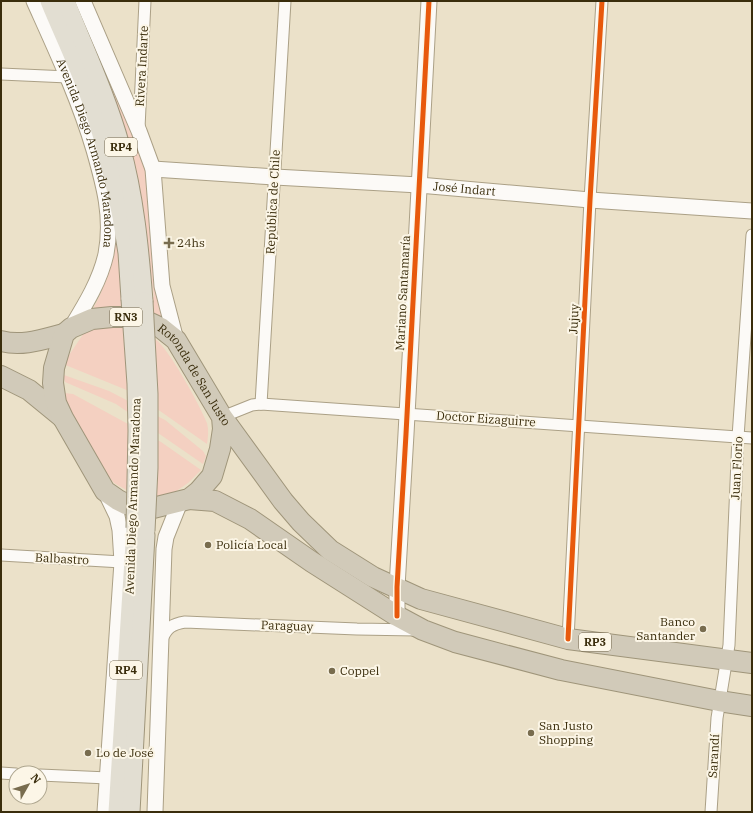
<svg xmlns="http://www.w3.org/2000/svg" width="753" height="813" font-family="'IBM Plex Serif',serif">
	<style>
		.green { fill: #f4d0c1 }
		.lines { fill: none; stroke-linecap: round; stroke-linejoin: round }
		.street-casing { stroke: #aba086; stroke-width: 13 }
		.secondary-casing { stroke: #aba086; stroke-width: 17 }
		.primary-casing { stroke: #9f957a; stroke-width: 19 }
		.highway-casing { stroke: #9f957a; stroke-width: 22 }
		.street { stroke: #fcfaf7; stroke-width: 11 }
		.secondary { stroke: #fcfaf7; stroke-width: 15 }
		.primary { stroke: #e2ded2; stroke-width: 17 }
		.highway { stroke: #d1cab9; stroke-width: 20 }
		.primary-bridge-casing { stroke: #9f957a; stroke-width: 19; stroke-linecap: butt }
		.primary-bridge { stroke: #e2ded2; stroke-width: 17 }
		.cycleway-casing { stroke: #fcf6e7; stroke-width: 8 }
		.cycleway { stroke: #e8590c; stroke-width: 5 }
		.poi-dot { fill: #786c4e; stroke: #fcf6e7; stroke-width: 1.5 }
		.labels { text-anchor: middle; stroke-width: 4; stroke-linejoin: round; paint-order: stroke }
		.shield { fill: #fcf6e7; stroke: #74694e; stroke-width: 1 }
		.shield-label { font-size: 11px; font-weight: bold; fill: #3a2d0c }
		.street-label { font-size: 12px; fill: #3a2d0c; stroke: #fcf6e7 }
		.poi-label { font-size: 12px; fill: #3a2d0c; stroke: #fcf6e7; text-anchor: start }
	</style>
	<rect width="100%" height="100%" fill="#ebe1c9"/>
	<!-- green -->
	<g class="green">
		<path d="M 74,1 L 79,1 L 137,137 L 147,173 L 164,313 L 162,318 L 123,306 L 96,310 L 94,307 C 120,260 112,214 107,163 L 125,292 L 154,297 L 140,189 L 129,144 Z"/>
		<path d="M 124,324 C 134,329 145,333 155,339 C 168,347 201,407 207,423 C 209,430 208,437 207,444 L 160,411 L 129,391 L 63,364 L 84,333 L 98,327 Z"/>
		<path d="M 64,375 L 109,391 L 165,420 L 203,451 L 206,456 L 203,464 L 116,404 L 65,382 L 64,379 Z"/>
		<path d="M 64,393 L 73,394 L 161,442 L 201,470 L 188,483 L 175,492 L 158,497 L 128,491 L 114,483 L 106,473 L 71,412 L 65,402 Z"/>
	</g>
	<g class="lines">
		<defs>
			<g id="street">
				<path d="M 1,74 L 68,77"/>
				<path d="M 139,128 L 145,1"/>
				<path d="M 261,404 L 285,1"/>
				<path d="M 222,417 L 252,405 L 261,404 L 752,438"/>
				<path d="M 1,555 L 122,562"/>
				<path d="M 162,639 C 167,628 172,624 185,622 L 357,629 L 416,630"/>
				<path d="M 568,639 L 590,200 L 602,1"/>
				<path d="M 1,773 L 16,774"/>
				<path d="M 40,775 L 108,778"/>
				<path d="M 711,812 L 717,718 L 729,645 L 738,437 L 752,235"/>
			</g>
			<g id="secondary">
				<path id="s1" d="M 34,1 C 56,50 79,99 94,150 C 104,185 113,217 106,254 C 100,281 85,305 71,328"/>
				<path d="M 83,1 L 139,131 L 153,169 L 162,286 L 176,340"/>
				<path id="s2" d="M 153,169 L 275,177 L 419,185 L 590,200 L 752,211"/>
				<path d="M 105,491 L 117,516 L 120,530 L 122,562 L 105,812"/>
				<path d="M 397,616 L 397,587 L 406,434 L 429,1"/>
				<path d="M 155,812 L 164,549 L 166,537 L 180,502"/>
			</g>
			<g id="primary">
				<path d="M 49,1 C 63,35 80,70 92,105 C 108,153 120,203 127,253 C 128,268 129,284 130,299"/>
				<path d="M 66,1 C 85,49 107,96 121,146 C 135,196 140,249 144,301"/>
				<path d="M 117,812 L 135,528"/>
				<path d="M 131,812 L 146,535"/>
			</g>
			<g id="highway">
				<path d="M 1,341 C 22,347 44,339 64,334"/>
				<path d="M 1,376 L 29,390 L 62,417"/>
				<path id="s3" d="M 222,417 L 223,429 L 220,449 L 212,476 L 199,491 L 189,499 L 153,508 L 141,508 L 126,504 L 118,500 L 105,491 L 63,418 L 56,403 L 53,383 L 54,368 L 64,334 L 71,328 L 92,319 L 112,317 L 127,317 L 146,321 L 161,328 L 176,340 L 222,417 L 283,501 L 301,522 L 330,550 L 373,577 L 421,599 L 568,639 L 752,663"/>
				<path d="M 189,499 L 215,501 L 250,519 L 312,562 L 397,616 L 423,630 L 455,642 L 561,670 L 719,701 L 752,706"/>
			</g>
		</defs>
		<!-- street casing -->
		<use href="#street" class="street-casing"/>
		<!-- secondary casing -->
		<use href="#secondary" class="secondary-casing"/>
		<!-- primary casing -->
		<use href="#primary" class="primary-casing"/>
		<!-- highway casing -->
		<use href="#highway" class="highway-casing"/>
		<!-- street -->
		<use href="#street" class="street"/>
		<!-- secondary -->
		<use href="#secondary" class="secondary"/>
		<!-- primary -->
		<use href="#primary" class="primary"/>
		<!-- highway -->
		<use href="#highway" class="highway"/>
		<defs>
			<g id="primary-bridge">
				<path d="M 130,299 L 136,384 L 137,431 L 135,528"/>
				<path d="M 144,301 L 149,394 L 149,468 L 146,531"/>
			</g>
		</defs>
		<!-- primary-bridge casing -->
		<use href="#primary-bridge" class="primary-bridge-casing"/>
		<!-- primary-bridge -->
		<use href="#primary-bridge" class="primary-bridge"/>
		<defs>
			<g id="cycleway">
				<path d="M 397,616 L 397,587 L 406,434 L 429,1"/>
				<path d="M 568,639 L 590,200 L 602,1"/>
			</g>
		</defs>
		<!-- cycleway casing -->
		<use href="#cycleway" class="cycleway-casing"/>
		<!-- cycleway -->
		<use href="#cycleway" class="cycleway"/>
	</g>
	<!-- markers -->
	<g class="poi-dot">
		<path d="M167 237h4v4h4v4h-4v4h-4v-4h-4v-4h4z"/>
		<circle cx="208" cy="545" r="4"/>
		<circle cx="703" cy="629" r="4"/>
		<circle cx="332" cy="671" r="4"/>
		<circle cx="531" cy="733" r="4"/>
		<circle cx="88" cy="753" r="4"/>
	</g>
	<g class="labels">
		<!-- shield labels -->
		<g class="shield">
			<rect x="105" y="138" width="32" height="18" rx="3"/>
			<rect x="110" y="308" width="32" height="18" rx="3"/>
			<rect x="579" y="633" width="32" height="18" rx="3"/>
			<rect x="110" y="661" width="32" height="18" rx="3"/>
		</g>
		<g class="shield-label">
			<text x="121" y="151">RP4</text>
			<text x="126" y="321">RN3</text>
			<text x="595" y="646">RP3</text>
			<text x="126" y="674">RP4</text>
		</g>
		<!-- street labels -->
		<g class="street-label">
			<text transform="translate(142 66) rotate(-87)" y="4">Rivera Indarte</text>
			<text dy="4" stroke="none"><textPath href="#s1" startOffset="162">Avenida Diego Armando Maradona</textPath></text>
			<text dy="4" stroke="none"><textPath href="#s2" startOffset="312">José Indart</textPath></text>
			<text transform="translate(273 202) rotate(-87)" y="4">República de Chile</text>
			<text transform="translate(403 293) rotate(-87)" y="4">Mariano Santamaría</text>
			<text transform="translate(574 319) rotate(-87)" y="4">Jujuy</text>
			<text dy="4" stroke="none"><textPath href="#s3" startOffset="515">Rotonda de San Justo</textPath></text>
			<text transform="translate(486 419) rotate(4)" y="4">Doctor Eizaguirre</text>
			<text transform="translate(737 468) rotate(-87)" y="4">Juan Florio</text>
			<text transform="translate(133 496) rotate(-88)" y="4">Avenida Diego Armando Maradona</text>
			<text transform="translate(62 559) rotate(3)" y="4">Balbastro</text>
			<text transform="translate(287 626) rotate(2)" y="4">Paraguay</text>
			<text transform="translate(714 756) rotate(-87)" y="4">Sarandí</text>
		</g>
		<!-- poi labels -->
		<g class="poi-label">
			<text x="177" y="247">24hs</text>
			<text x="216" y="549">Policía Local</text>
			<text x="695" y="626" text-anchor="end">Banco<tspan x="695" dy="14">Santander</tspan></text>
			<text x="340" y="675">Coppel</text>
			<text x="539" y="730">San Justo<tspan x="539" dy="14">Shopping</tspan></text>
			<text x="96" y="757">Lo de José</text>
		</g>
	</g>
	<!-- border -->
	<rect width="753" height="813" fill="none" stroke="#3a2d0c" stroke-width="4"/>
	<!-- north arrow -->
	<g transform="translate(28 785) rotate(51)"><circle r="19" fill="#fcf6e7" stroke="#aea68f"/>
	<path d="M0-3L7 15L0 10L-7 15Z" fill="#786c4e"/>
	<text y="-6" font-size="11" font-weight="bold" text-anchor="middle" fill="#3a2d0c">N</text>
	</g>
</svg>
